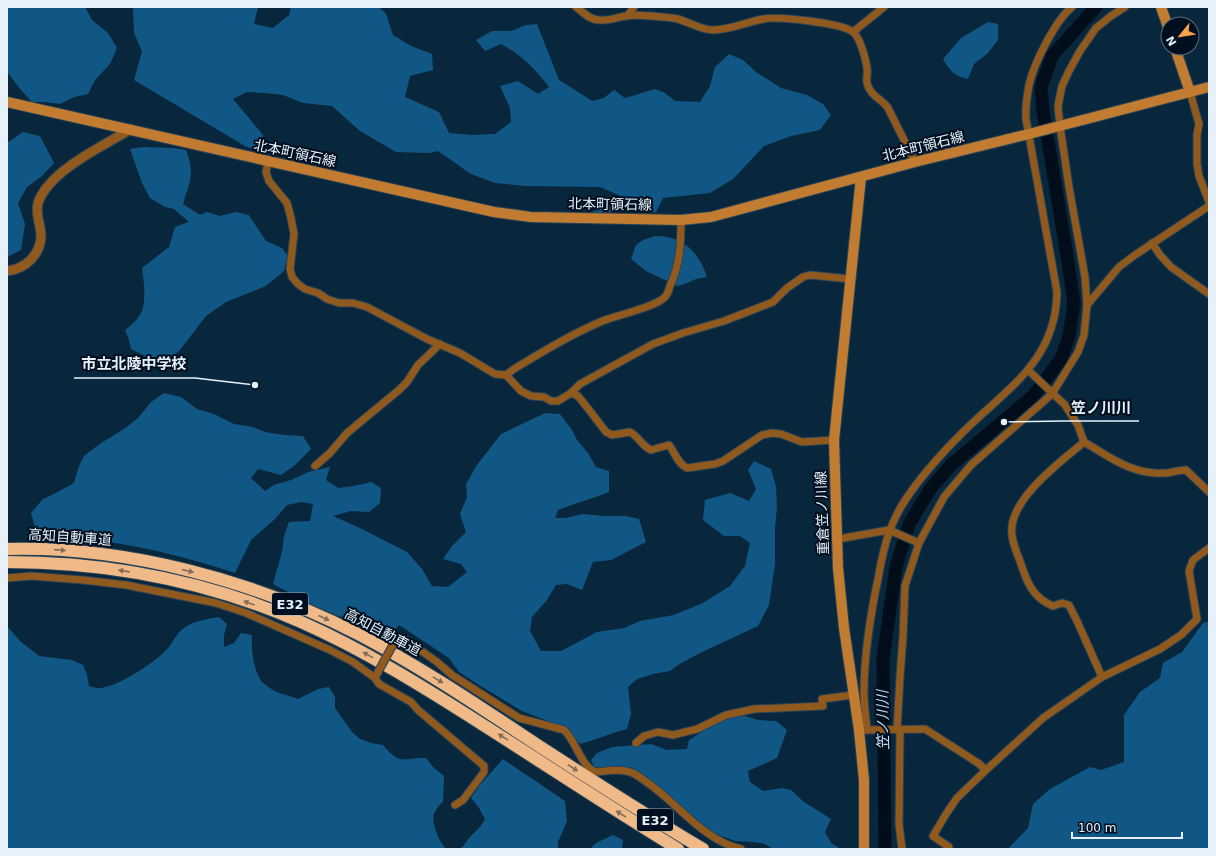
<svg xmlns="http://www.w3.org/2000/svg" width="1216" height="856" font-family="'DejaVu Sans','Noto Sans JP',sans-serif">
	<style>
		.forest { fill: #115785 }
		.lines { fill: none; stroke-linecap: round; stroke-linejoin: round }
		.river { stroke: #010e19; stroke-width: 13 }
		.minor-casing { stroke: #284357; stroke-width: 9 }
		.tertiary-casing { stroke: #284357; stroke-width: 11 }
		.secondary-casing { stroke: #284357; stroke-width: 12 }
		.motorway-casing { stroke: #284357; stroke-width: 14 }
		.minor { stroke: #90591e; stroke-width: 7 }
		.tertiary { stroke: #90591e; stroke-width: 9 }
		.secondary { stroke: #c17c32; stroke-width: 10 }
		.motorway { stroke: #f0ba88; stroke-width: 12 }
		.minor-bridge-casing { stroke: #284357; stroke-width: 9; stroke-linecap: butt }
		.minor-bridge { stroke: #90591e; stroke-width: 7 }
		.oneway { fill: #846d59 }
		.labels { text-anchor: middle; stroke-width: 4; stroke-linejoin: round; paint-order: stroke }
		.shield { fill: #000f1f; stroke: #a1adb8; stroke-width: 1 }
		.shield-label { font-size: 13px; font-weight: bold; fill: #e6f1fa }
		.street-label { font-size: 14px; fill: #e6f1fa; stroke: #000f1f }
		.water-label { font-size: 15px; font-style: italic; fill: #c6dff4; stroke: #000f1f }
		.leader { fill: none; stroke: #e6f1fa; stroke-width: 1.5 }
		.callout-dot { fill: #e6f1fa; stroke: #000f1f; stroke-width: 1.5 }
		.callout-label { font-size: 15px; text-anchor: middle; font-weight: bold; fill: #e6f1fa; stroke: #000f1f; stroke-width: 4; stroke-linejoin: round; paint-order: stroke }
	</style>
	<rect width="100%" height="100%" fill="#09273c"/>
	<!-- forest -->
	<g class="forest">
		<path d="M 7,7 L 85,7 L 92,20 L 108,33 L 117,48 L 110,64 L 95,80 L 88,94 L 74,97 L 60,104 L 45,102 L 32,102 L 21,90 L 7,72 Z"/>
		<path d="M 133,7 L 258,7 L 254,24 L 273,28 L 289,15 L 291,7 L 379,7 L 386,14 L 393,35 L 411,46 L 432,54 L 433,70 L 410,76 L 405,97 L 439,112 L 449,133 L 472,135 L 495,134 L 511,122 L 510,108 L 500,86 L 518,81 L 538,94 L 549,87 C 536,69 520,54 501,44 L 485,51 L 476,40 L 492,31 L 511,31 L 526,25 L 537,24 L 559,80 L 572,88 L 592,101 L 604,98 L 614,90 L 625,98 L 655,89 L 665,93 L 675,101 L 700,102 L 710,86 L 715,67 L 729,54 L 743,60 L 756,72 L 781,88 L 807,95 L 823,104 L 831,115 L 820,130 L 791,136 L 764,146 L 733,179 L 710,193 L 663,198 L 656,212 L 629,210 L 603,213 L 589,213 L 628,199 L 600,187 L 525,186 L 495,183 L 471,174 L 438,151 L 429,153 L 396,152 L 360,131 L 332,106 L 303,103 L 283,95 L 264,93 L 247,92 L 233,99 L 263,135 L 259,151 L 245,146 L 134,80 L 142,51 L 134,33 Z"/>
		<path d="M 988,22 L 998,24 L 998,40 L 988,53 L 974,64 L 968,79 C 954,76 950,71 943,59 L 961,38 Z"/>
		<path d="M 23,132 L 40,136 L 54,163 L 42,176 L 27,187 L 18,203 L 25,224 L 21,250 L 7,257 L 7,143 Z"/>
		<path d="M 143,147 L 173,148 L 186,150 C 195,174 190,181 183,204 L 200,215 L 207,212 L 220,216 L 236,212 L 249,215 L 266,241 L 282,248 L 288,256 L 284,271 L 266,286 L 226,302 L 206,316 L 180,350 L 163,365 L 131,349 L 129,340 L 125,330 C 129,327 134,323 137,319 C 148,307 144,283 142,268 L 169,247 L 175,227 L 189,222 L 174,209 L 165,207 L 150,198 L 142,183 L 130,149 Z"/>
		<path d="M 655,236 C 683,236 699,252 707,277 L 696,279 L 685,284 L 677,286 L 646,271 L 631,259 L 636,245 L 643,240 Z"/>
		<path d="M 164,393 L 181,397 L 197,409 L 214,414 L 234,424 L 253,427 L 265,432 L 284,435 L 303,436 L 311,449 L 295,465 L 281,475 L 258,469 L 251,478 L 265,491 L 274,485 L 291,480 L 308,472 L 330,467 L 326,480 L 338,488 L 354,486 L 371,482 L 381,488 L 380,503 L 369,512 L 351,511 L 333,516 L 360,528 L 407,552 L 422,569 L 432,586 L 448,587 L 467,572 L 461,564 L 443,559 L 452,546 L 466,532 L 460,514 L 467,497 L 466,484 L 477,465 L 501,434 L 545,413 L 560,414 L 572,430 L 577,440 L 588,453 L 596,467 L 609,471 L 609,492 C 592,499 575,503 558,510 L 555,518 L 565,518 L 583,514 L 605,516 L 626,516 L 639,519 L 646,542 L 611,560 L 593,562 L 582,590 L 567,584 L 556,585 L 547,600 L 532,617 L 530,631 L 541,651 L 561,651 L 597,632 L 624,628 L 640,621 L 674,615 L 703,603 L 730,586 L 745,566 L 750,543 L 740,536 L 724,536 L 703,520 L 705,500 L 730,493 L 749,501 L 756,489 L 748,470 L 754,461 L 771,469 L 776,487 L 777,507 L 775,529 L 775,564 L 769,605 L 758,626 L 700,653 L 678,665 L 670,671 L 653,674 L 637,679 L 628,687 L 631,714 L 627,729 C 611,733 596,740 580,744 L 568,729 L 522,711 L 479,685 L 459,672 L 449,658 L 399,625 L 388,638 L 347,618 L 336,615 L 312,605 L 273,584 L 282,552 L 284,536 L 289,522 L 310,521 L 313,504 L 301,502 L 287,505 L 276,518 L 251,540 L 235,573 C 196,560 155,549 115,543 C 89,539 61,538 36,530 L 31,513 L 43,499 L 54,494 L 74,483 L 79,466 L 84,456 L 101,443 L 124,429 L 138,418 L 151,402 Z"/>
		<path d="M 219,617 L 227,624 L 224,635 L 224,647 L 234,643 L 241,633 L 252,635 C 251,647 253,668 260,679 C 262,683 272,690 277,692 C 284,695 291,696 298,699 L 318,689 L 329,687 L 335,697 L 335,708 L 352,732 L 360,739 L 371,743 L 383,745 C 402,767 402,757 426,758 L 433,767 L 444,776 L 443,802 C 439,805 436,809 434,814 C 431,822 440,845 447,849 L 7,849 L 7,626 L 20,641 L 39,656 L 72,660 L 83,665 L 87,675 L 89,686 C 93,687 98,689 101,688 C 119,686 158,661 169,647 C 174,640 177,633 184,628 C 194,621 207,619 219,617 Z"/>
		<path d="M 1209,621 L 1209,849 L 1008,849 L 1028,828 L 1033,804 L 1050,789 L 1090,767 L 1101,770 L 1124,762 L 1124,715 L 1140,692 L 1160,678 L 1163,663 L 1182,652 L 1203,623 Z"/>
		<path d="M 736,713 L 758,720 L 776,721 L 787,730 L 777,758 L 748,771 L 750,782 L 763,791 L 782,788 L 791,790 L 804,802 L 831,819 L 825,832 L 831,843 L 841,849 L 773,849 L 765,844 L 753,842 L 735,841 L 716,834 L 698,824 L 648,781 L 630,767 L 594,767 L 591,760 L 597,753 L 612,747 L 651,744 L 667,750 L 687,749 L 689,740 L 703,731 L 718,720 Z"/>
		<path d="M 503,759 L 565,801 L 567,821 L 558,842 L 558,849 L 459,849 C 465,846 466,841 470,837 C 477,830 480,828 485,819 L 479,808 L 471,798 L 480,785 Z"/>
		<path d="M 613,835 L 623,840 L 622,849 L 590,849 L 596,843 Z"/>
	</g>
	<g class="lines">
		<!-- river -->
		<path class="river" d="M 885,849 L 883,659 L 896,567 L 909,524 L 931,488 L 951,465 L 1034,395 L 1061,359 L 1069,336 L 1074,303 L 1068,262 L 1043,111 L 1041,87 L 1052,56 L 1096,7"/>
		<defs>
			<g id="minor">
				<path d="M 576,7 C 583,12 590,20 599,20 C 608,21 618,17 626,16 C 636,14 668,17 678,19 C 689,22 701,30 713,30 C 730,30 747,22 763,19 C 778,16 842,23 853,32 C 860,37 866,60 867,68 C 868,73 866,79 867,83 C 870,96 882,99 888,108 L 915,162"/>
				<path d="M 628,15 L 634,7"/>
				<path d="M 853,32 L 884,7"/>
				<path d="M 1190,92 L 1199,124 L 1197,135 L 1197,164 L 1199,176 L 1209,202"/>
				<path d="M 268,162 L 266,172 L 269,181 L 287,203 L 291,218 L 294,234 L 290,269 L 292,277 L 298,284 L 305,289 L 318,293 L 327,299 L 339,303 L 353,303 L 367,307 L 427,339 L 460,353 L 495,374 L 506,375 L 514,369 C 542,352 570,335 600,322 C 616,315 654,308 665,297 C 668,294 669,289 670,286 C 680,265 681,243 681,220"/>
				<path d="M 1152,243 L 1160,255 L 1171,267 L 1209,294"/>
				<path d="M 1087,305 L 1119,267 L 1135,255 L 1209,206"/>
				<path d="M 1028,370 L 1065,405 L 1078,425 L 1084,442 C 1110,457 1132,475 1164,473 C 1171,473 1178,470 1186,470 L 1209,492"/>
				<path d="M 506,375 L 521,391 L 531,396 L 544,397 L 551,401 L 558,401 L 571,393 L 580,384 L 653,344 L 683,333 L 724,321 L 773,302 L 787,288 L 803,277 L 810,275 L 850,279"/>
				<path d="M 571,393 L 578,396 L 590,411 L 606,432 L 612,435 L 630,432 C 639,437 643,447 651,450 L 669,445 C 675,453 678,464 687,468 L 715,464 L 723,461 L 762,435 L 772,433 L 781,434 L 802,442 L 834,440"/>
				<path d="M 1084,442 C 1060,462 1007,501 1012,535 C 1013,546 1019,557 1022,567 C 1028,585 1035,599 1053,606 L 1062,603 L 1069,605 L 1077,621 L 1102,677"/>
				<path d="M 315,466 L 330,453 L 347,433 L 399,390 L 407,382 L 418,365 L 440,344"/>
				<path d="M 838,539 L 889,530 L 919,543"/>
				<path d="M 7,578 L 31,576 L 83,580 L 126,585 L 216,603 L 246,613 L 330,650 L 353,662 L 375,678 L 378,672"/>
				<path d="M 394,643 L 399,639 L 406,640 L 437,662 L 452,675 L 519,718 L 564,730 C 576,741 581,766 595,772 C 605,771 617,769 626,771 C 633,772 640,777 645,781 C 677,802 702,840 741,849"/>
				<path d="M 375,678 L 379,684 L 411,702 L 418,710 L 484,766 L 484,772 L 463,800 L 455,805"/>
				<path d="M 863,730 L 925,729 L 978,763 L 986,770"/>
				<path d="M 867,730 C 866,718 864,705 864,693 C 864,655 870,617 878,579 C 883,551 888,527 904,502 C 920,477 941,454 962,433 C 1006,389 1056,362 1057,292 L 1026,119 C 1025,107 1027,96 1029,85 C 1034,63 1055,21 1072,7"/>
				<path d="M 897,730 L 900,677 L 903,636 L 905,586 L 919,543 L 944,497 L 971,465 L 1052,394 L 1078,352 L 1084,335 L 1087,305 L 1085,277 L 1069,187 L 1060,126 L 1058,106 L 1062,86 L 1069,71 L 1080,51 L 1096,28 L 1111,16 L 1125,7"/>
				<path d="M 900,730 L 899,824 L 902,849"/>
				<path d="M 636,743 L 644,736 L 658,732 L 673,735 L 697,729 L 726,715 L 754,709 L 823,706 L 822,699 L 853,695"/>
				<path d="M 949,849 L 949,847 L 933,836 L 946,814 L 957,798 L 986,770 L 1043,718 L 1102,677 L 1160,649 L 1181,635 L 1197,619 L 1189,571 L 1193,560 L 1209,548"/>
			</g>
			<path id="tertiary" d="M 7,271 C 26,269 41,254 41,235 C 40,220 33,210 41,196 C 57,167 103,146 131,129"/>
			<g id="secondary">
				<path d="M 1161,7 L 1168,27"/>
				<path d="M 1175,48 L 1190,92"/>
				<path d="M 7,102 L 494,212 L 531,217 L 681,220 L 711,217 L 915,162 L 1029,134 L 1209,87"/>
				<path d="M 861,177 L 834,440 L 838,568 L 844,628 L 859,730 L 864,780 L 864,849"/>
			</g>
			<g id="motorway">
				<path d="M 7,549 C 125,546 253,580 358,634 C 421,667 480,707 539,746 C 593,781 647,816 703,849"/>
				<path d="M 7,562 C 108,562 209,582 301,622 C 364,650 422,686 480,723 C 546,765 611,808 678,849"/>
			</g>
		</defs>
		<!-- minor casing -->
		<use href="#minor" class="minor-casing"/>
		<!-- tertiary casing -->
		<use href="#tertiary" class="tertiary-casing"/>
		<!-- secondary casing -->
		<use href="#secondary" class="secondary-casing"/>
		<!-- motorway casing -->
		<use href="#motorway" class="motorway-casing"/>
		<!-- minor -->
		<use href="#minor" class="minor"/>
		<!-- tertiary -->
		<use href="#tertiary" class="tertiary"/>
		<!-- secondary -->
		<use href="#secondary" class="secondary"/>
		<!-- motorway -->
		<use href="#motorway" class="motorway"/>
		<defs>
			<path id="minor-bridge" d="M 378,672 L 394,643"/>
		</defs>
		<!-- minor-bridge casing -->
		<use href="#minor-bridge" class="minor-bridge-casing"/>
		<!-- minor-bridge -->
		<use href="#minor-bridge" class="minor-bridge"/>
	</g>
	<!-- one-way arrows -->
	<defs><path id="oneway-solid" d="M-6-.8H1V-3.2L6.5 0L1 3.2V.8H-6Z"/></defs>
	<g class="oneway">
		<use href="#oneway-solid" transform="translate(60 550) rotate(4)"/>
		<use href="#oneway-solid" transform="translate(124 571) rotate(-172)"/>
		<use href="#oneway-solid" transform="translate(188 571) rotate(13)"/>
		<use href="#oneway-solid" transform="translate(249 603) rotate(-160)"/>
		<use href="#oneway-solid" transform="translate(324 618) rotate(25)"/>
		<use href="#oneway-solid" transform="translate(368 655) rotate(-151)"/>
		<use href="#oneway-solid" transform="translate(438 680) rotate(31)"/>
		<use href="#oneway-solid" transform="translate(503 737) rotate(-148)"/>
		<use href="#oneway-solid" transform="translate(573 768) rotate(33)"/>
		<use href="#oneway-solid" transform="translate(621 814) rotate(-148)"/>
	</g>
	<g class="labels">
		<!-- shield labels -->
		<g class="shield">
			<rect x="272" y="593" width="36" height="22" rx="3"/>
			<rect x="637" y="809" width="36" height="22" rx="3"/>
		</g>
		<g class="shield-label">
			<text x="290" y="609">E32</text>
			<text x="655" y="825">E32</text>
		</g>
		<!-- street labels -->
		<g class="street-label">
			<text transform="translate(923 146) rotate(-14)" y="5">北本町領石線</text>
			<text transform="translate(295 153) rotate(12)" y="5">北本町領石線</text>
			<text transform="translate(610 204) rotate(1)" y="5">北本町領石線</text>
			<text transform="translate(822 513) rotate(-92)" y="5">重倉笠ノ川線</text>
			<text transform="translate(70 537) rotate(4)" y="5">高知自動車道</text>
			<text transform="translate(383 632) rotate(28)" y="5">高知自動車道</text>
		</g>
		<!-- water labels -->
		<g class="water-label">
			<text transform="translate(883 720) rotate(-91)" y="5">笠ノ川川</text>
		</g>
	</g>
	<!-- callouts -->
	<path class="leader" d="M255 385L195 378H74M1004 422L1063 421H1139"/>
	<g class="callout-dot">
		<circle cx="255" cy="385" r="4"/>
		<circle cx="1004" cy="422" r="4"/>
	</g>
	<g class="callout-label">
		<text x="134" y="369">市立北陵中学校</text>
		<text x="1101" y="413">笠ノ川川</text>
	</g>
	<!-- border -->
	<rect width="1216" height="856" fill="none" stroke="#e6f1fa" stroke-width="16"/>
	<!-- north arrow -->
	<g transform="translate(1180 36) rotate(240)"><circle r="19" fill="#000f1f" stroke="#5c6977"/>
	<path d="M0-3L7 15L0 10L-7 15Z" fill="#f7a148"/>
	<text y="-6" font-size="11" font-weight="bold" text-anchor="middle" fill="#e6f1fa">N</text>
	</g>
	<!-- scale -->
	<path d="M1072 832v6h110v-6" fill="none" stroke="#e6f1fa" stroke-width="2"/>
	<text x="1078" y="832" font-size="12" fill="#e6f1fa" stroke="#000f1f" stroke-width="3" paint-order="stroke">100 m</text>
</svg>
